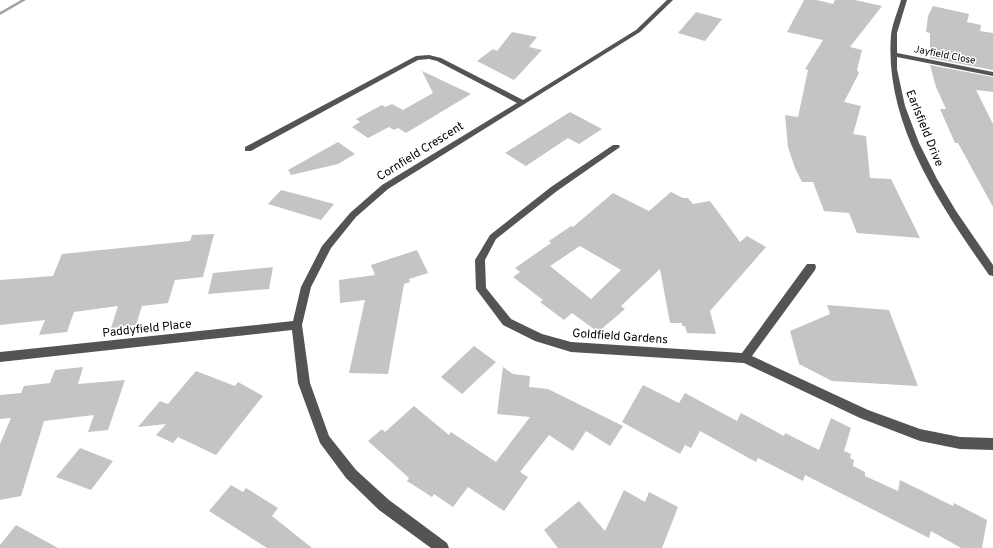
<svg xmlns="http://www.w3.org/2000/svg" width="993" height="548" font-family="Overpass,sans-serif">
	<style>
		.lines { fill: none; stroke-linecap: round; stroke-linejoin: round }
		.stream { fill: #a2a2a2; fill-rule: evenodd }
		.building { fill: #c4c4c4; fill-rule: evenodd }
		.minor { fill: #545454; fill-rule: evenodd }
		.labels { text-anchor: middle; stroke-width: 3; stroke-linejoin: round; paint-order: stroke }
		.far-street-label { font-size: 10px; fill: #000; stroke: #fff }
		.street-label { font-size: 12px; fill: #000; stroke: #fff }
	</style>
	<rect width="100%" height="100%" fill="#fff"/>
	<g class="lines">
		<!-- stream -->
		<path class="stream" d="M 21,0 L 26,0 L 0,15 L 0,12 Z"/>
	</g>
	<!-- building -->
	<g class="building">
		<path d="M 804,0 L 817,0 L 833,4 L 835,0 L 855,0 L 882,6 L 850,47 L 862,50 L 857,70 L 859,73 L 844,102 L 861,106 L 853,134 L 866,136 L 870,178 L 891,179 L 920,238 L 857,233 L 849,213 L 824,211 L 813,182 L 802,182 L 795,168 L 788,147 L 785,115 L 798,117 L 808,70 L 805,69 L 823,40 L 787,32 Z"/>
		<path d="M 933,6 L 969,14 L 967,22 L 981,25 L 980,31 L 993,33 L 993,70 L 930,58 L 930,33 L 926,32 L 928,16 Z"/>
		<path d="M 696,12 L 722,19 L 705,41 L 678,33 Z"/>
		<path d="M 512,32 L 537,37 L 529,47 L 542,50 L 514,80 L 477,61 L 493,49 L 497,51 Z"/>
		<path d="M 930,65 L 993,77 L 993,92 L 976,90 L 993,124 L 993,207 L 958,143 L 955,143 L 940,109 L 946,109 L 936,87 Z"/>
		<path d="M 422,71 L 471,94 L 406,133 L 398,128 L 394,130 L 389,127 L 368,138 L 352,127 L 360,122 L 356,119 L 382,105 L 385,107 L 392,104 L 403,110 L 433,93 Z"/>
		<path d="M 570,112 L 602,129 L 579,144 L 568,138 L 526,166 L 505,153 Z"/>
		<path d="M 338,142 L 355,154 L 338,164 L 291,175 L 288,170 Z"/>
		<path d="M 281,190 L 293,193 L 334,204 L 321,220 L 268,204 Z"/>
		<path d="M 671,192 L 683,198 L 688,198 L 693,204 L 710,201 L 740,242 L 747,236 L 766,247 L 710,311 L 716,334 L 687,333 L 685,326 L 682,326 L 682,323 L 670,323 L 660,269 L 621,306 L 625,309 L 598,332 L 572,313 L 564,320 L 540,302 L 543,300 L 513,277 L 520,272 L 515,268 L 551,243 L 549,241 L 571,226 L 573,227 L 613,193 L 649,211 ZM 580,246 L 621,270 L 591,299 L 550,266 Z"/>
		<path d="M 214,234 L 203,277 L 175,280 L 168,303 L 142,306 L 136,325 L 111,328 L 118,306 L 74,312 L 67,332 L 39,335 L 45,320 L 0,325 L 0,280 L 53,276 L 62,254 L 190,241 L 192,235 Z"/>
		<path d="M 417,250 L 428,273 L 409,279 L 410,282 L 404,284 L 388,374 L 349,373 L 365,300 L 340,303 L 339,280 L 375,275 L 371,265 Z"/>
		<path d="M 273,267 L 269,289 L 208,294 L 213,273 Z"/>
		<path d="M 827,305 L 889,310 L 918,386 L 832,381 L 799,364 L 790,331 L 830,314 Z"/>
		<path d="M 474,346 L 496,362 L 462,394 L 441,377 Z"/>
		<path d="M 83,367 L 78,384 L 125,380 L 108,430 L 88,432 L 94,415 L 44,421 L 21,496 L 0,500 L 0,444 L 11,418 L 0,419 L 0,395 L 21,393 L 24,386 L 50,383 L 55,370 Z"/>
		<path d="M 503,367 L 513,374 L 530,376 L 529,387 L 548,389 L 623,426 L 610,446 L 586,431 L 573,451 L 549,435 L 520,472 L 528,477 L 504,511 L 468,487 L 453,507 L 434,494 L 432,497 L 407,481 L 409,478 L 368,441 L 382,429 L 385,432 L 414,406 L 449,435 L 451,432 L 496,462 L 530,417 L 497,414 Z"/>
		<path d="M 196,371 L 235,386 L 238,382 L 263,396 L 216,455 L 178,437 L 173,443 L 156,435 L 166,424 L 138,427 L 160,401 L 168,404 Z"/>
		<path d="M 643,385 L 679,403 L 685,393 L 737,421 L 741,413 L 784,436 L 785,433 L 819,450 L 831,418 L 851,428 L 844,451 L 851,454 L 850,458 L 854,460 L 853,466 L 865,472 L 865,476 L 898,491 L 900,480 L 953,506 L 954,503 L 987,520 L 982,548 L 961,548 L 931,531 L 929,538 L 805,475 L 803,481 L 758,458 L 756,462 L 700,431 L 691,448 L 685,445 L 680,454 L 622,422 Z"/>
		<path d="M 80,448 L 113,461 L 91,490 L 56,477 Z"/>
		<path d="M 231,485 L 243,492 L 246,488 L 278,508 L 272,516 L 312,548 L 267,548 L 209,511 Z"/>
		<path d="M 624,490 L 645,502 L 649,492 L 678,507 L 662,548 L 558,548 L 544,530 L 579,501 L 605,531 Z"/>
		<path d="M 16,525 L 58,548 L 0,548 L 0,545 Z"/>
	</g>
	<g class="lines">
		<!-- minor -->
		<g class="minor">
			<path d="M 667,0 L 673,0 L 640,32 L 388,189 L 356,217 L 331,248 L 311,287 L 302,325 L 310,383 L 329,436 L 356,470 L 389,500 L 447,543 L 449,548 L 431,548 L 379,510 L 346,478 L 320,443 L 298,383 L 292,330 L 0,362 L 0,352 L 293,321 L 301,287 L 322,246 L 350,213 L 382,185 L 517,103 L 437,61 L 429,59 L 418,60 L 251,151 L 245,151 L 245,147 L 416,56 L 429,55 L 441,58 L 523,100 L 636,30 Z"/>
			<path d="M 901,0 L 907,0 L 897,33 L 897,53 L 993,72 L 993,76 L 897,57 L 897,69 L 905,106 L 919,143 L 937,179 L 956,211 L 993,265 L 993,276 L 989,275 C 940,205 884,123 891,35 C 892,24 898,11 901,0 Z"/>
			<path d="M 613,145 L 619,145 L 620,147 L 557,191 L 496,239 L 485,260 L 486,288 L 511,319 L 542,334 L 571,342 L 742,353 L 807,264 L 815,264 L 816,267 L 815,270 L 752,356 L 868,410 L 920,429 L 960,437 L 993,438 L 993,450 L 960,449 L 920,441 L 860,418 L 744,363 L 571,352 L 535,341 L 503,325 L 476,289 L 475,260 L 490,235 L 551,187 Z"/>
		</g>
	</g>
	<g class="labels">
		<!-- far-street labels -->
		<g class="far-street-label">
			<text transform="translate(945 54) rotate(11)" y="4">Jayfield Close</text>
		</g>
		<!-- street labels -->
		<g class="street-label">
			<text transform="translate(925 128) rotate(68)" y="4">Earlsfield Drive</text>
			<text transform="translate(420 151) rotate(-32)" y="4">Cornfield Crescent</text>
			<text transform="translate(147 328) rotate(-6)" y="4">Paddyfield Place</text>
			<text transform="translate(620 336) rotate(4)" y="4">Goldfield Gardens</text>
		</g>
	</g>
</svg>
